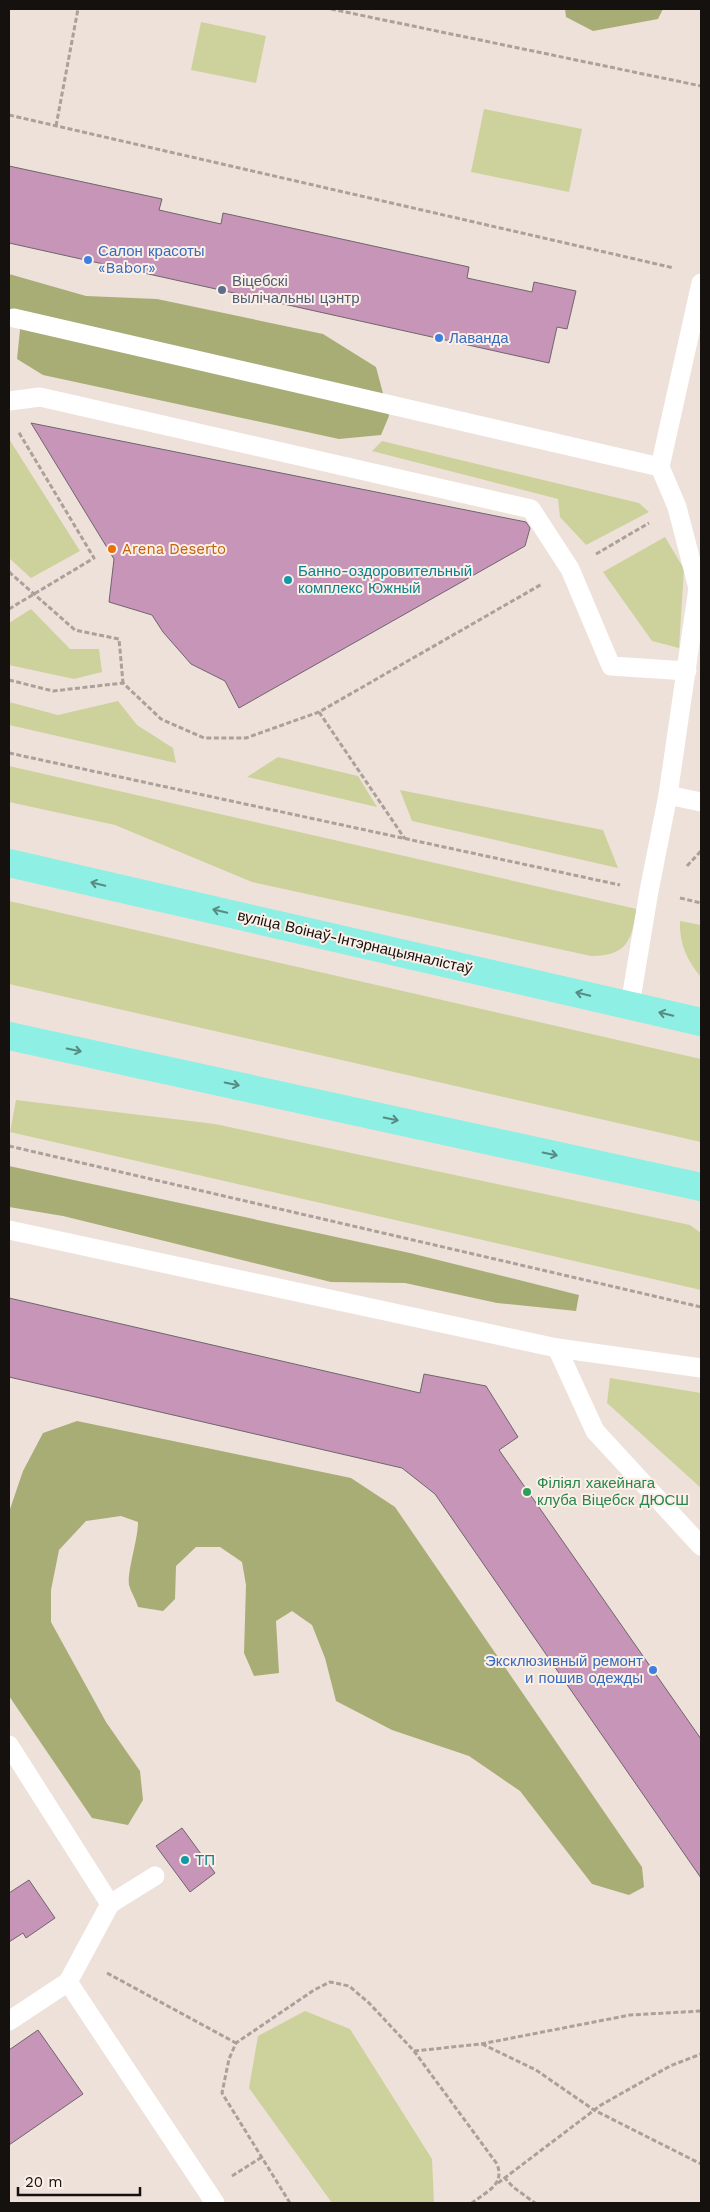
<svg xmlns="http://www.w3.org/2000/svg" width="710" height="2212" font-family="'Work Sans',sans-serif">
	<style>
		.green { fill: #cdd29c }
		.forest { fill: #a8ad75 }
		.building { fill: #c795b8; stroke: #70656d }
		.lines { fill: none; stroke-linecap: round; stroke-linejoin: round }
		.path { stroke: #aba09a; stroke-width: 3; stroke-dasharray: 5 2.5; stroke-linecap: butt }
		.service { stroke: #fff; stroke-width: 19 }
		.primary { stroke: #8eefe4; stroke-width: 28 }
		.oneway { stroke: #588b84 }
		.shop-dot { fill: #3f7fe0; stroke: #fbefe7; stroke-width: 2 }
		.service-dot { fill: #5c6f8a; stroke: #fbefe7; stroke-width: 2 }
		.food-dot { fill: #e8710a; stroke: #fbefe7; stroke-width: 2 }
		.culture-dot { fill: #0f9aa8; stroke: #fbefe7; stroke-width: 2 }
		.leisure-dot { fill: #2e9e5b; stroke: #fbefe7; stroke-width: 2 }
		.labels { text-anchor: middle; stroke-width: 4; stroke-linejoin: round; paint-order: stroke }
		.shop-label { font-size: 15px; fill: #366cbe; stroke: #fbefe7; text-anchor: start }
		.service-label { font-size: 15px; fill: #4e5e75; stroke: #fbefe7; text-anchor: start }
		.food-label { font-size: 15px; fill: #c56008; stroke: #fbefe7; text-anchor: start }
		.culture-label { font-size: 15px; fill: #0d838f; stroke: #fbefe7; text-anchor: start }
		.street-label { font-size: 15px; fill: #15110f; stroke: #fbefe7 }
		.leisure-label { font-size: 15px; fill: #27864d; stroke: #fbefe7; text-anchor: start }
	</style>
	<rect width="100%" height="100%" fill="#eee1d9"/>
	<!-- green -->
	<g class="green">
		<path d="M 201,22 L 266,36 L 256,83 L 191,70 Z"/>
		<path d="M 484,109 L 582,129 L 569,192 L 471,172 Z"/>
		<path d="M 9,439 L 80,551 L 31,578 L 9,558 Z"/>
		<path d="M 382,441 L 639,503 L 649,512 L 586,545 L 560,517 L 558,499 L 372,451 Z"/>
		<path d="M 665,537 L 684,569 L 679,648 L 652,641 L 603,572 Z"/>
		<path d="M 31,609 L 70,649 L 99,649 L 102,672 L 74,679 L 9,665 L 9,623 Z"/>
		<path d="M 118,701 L 137,725 L 173,748 L 176,763 L 9,725 L 9,702 L 58,715 Z"/>
		<path d="M 278,757 L 358,776 L 377,807 L 247,777 Z"/>
		<path d="M 9,766 L 637,909 C 631,940 628,956 591,956 L 252,882 L 115,825 L 9,802 Z"/>
		<path d="M 400,790 L 603,830 L 618,868 L 412,821 Z"/>
		<path d="M 9,901 L 701,1059 L 701,1142 L 9,984 Z"/>
		<path d="M 680,921 L 701,925 L 701,977 C 687,961 679,943 680,921 Z"/>
		<path d="M 16,1100 L 215,1124 L 690,1225 L 701,1233 L 701,1290 L 10,1132 Z"/>
		<path d="M 610,1378 L 701,1393 L 701,1488 L 607,1403 Z"/>
		<path d="M 305,2011 L 350,2029 L 432,2159 L 434,2203 L 332,2203 L 249,2088 L 258,2036 Z"/>
	</g>
	<!-- forest -->
	<g class="forest">
		<path d="M 565,9 L 663,9 L 658,19 L 593,31 L 566,17 Z"/>
		<path d="M 9,274 L 86,296 L 157,299 L 323,334 L 376,367 L 389,416 L 381,435 L 339,439 L 43,375 L 17,359 L 20,330 L 9,308 Z"/>
		<path d="M 9,1166 L 410,1253 L 579,1295 L 576,1311 L 497,1303 L 405,1283 L 331,1282 L 63,1216 L 9,1207 Z"/>
		<path d="M 77,1421 L 351,1478 L 395,1507 L 642,1867 L 644,1887 L 629,1895 L 592,1884 L 520,1791 L 469,1756 L 392,1730 L 336,1701 L 325,1658 L 312,1625 L 292,1611 L 276,1621 L 279,1673 L 254,1676 L 244,1653 L 246,1585 L 242,1562 L 220,1547 L 196,1547 L 176,1566 L 175,1599 L 163,1611 L 138,1607 C 136,1600 131,1592 129,1585 C 127,1571 138,1540 138,1522 L 121,1516 L 86,1521 L 59,1550 L 51,1590 L 51,1622 L 106,1722 L 140,1771 L 143,1800 L 128,1825 L 92,1818 L 9,1696 L 9,1512 L 23,1471 L 43,1433 Z"/>
	</g>
	<!-- building -->
	<g class="building">
		<path d="M 9,166 L 162,199 L 159,210 L 221,224 L 223,213 L 469,267 L 467,278 L 532,292 L 534,282 L 576,291 L 567,329 L 557,327 L 549,363 L 9,243 Z"/>
		<path d="M 31,423 L 526,522 L 530,528 L 525,546 L 239,708 L 225,681 L 191,664 L 163,632 L 152,615 L 109,602 L 114,559 Z"/>
		<path d="M 9,1298 L 420,1393 L 424,1374 L 486,1386 L 518,1437 L 499,1450 L 701,1739 L 701,1878 L 435,1494 L 402,1468 L 9,1377 Z"/>
		<path d="M 182,1828 L 215,1873 L 190,1892 L 156,1846 Z"/>
		<path d="M 29,1880 L 55,1918 L 26,1938 L 23,1933 L 9,1942 L 9,1893 Z"/>
		<path d="M 38,2030 L 83,2094 L 9,2145 L 9,2050 Z"/>
	</g>
	<g class="lines">
		<!-- path -->
		<g class="path">
			<path d="M 331,9 L 701,86"/>
			<path d="M 9,115 L 674,268"/>
			<path d="M 56,126 L 78,9"/>
			<path d="M 596,554 L 649,523"/>
			<path d="M 9,572 L 75,630 L 119,639 L 123,683"/>
			<path d="M 9,609 L 94,558 L 18,431"/>
			<path d="M 9,680 L 53,691 L 123,683 L 161,719 L 204,738 L 246,738 L 319,712 L 542,584"/>
			<path d="M 319,712 L 405,839"/>
			<path d="M 9,753 L 620,885"/>
			<path d="M 687,866 L 701,851"/>
			<path d="M 680,898 L 701,903"/>
			<path d="M 9,1146 L 701,1307"/>
			<path d="M 107,1973 L 236,2043"/>
			<path d="M 482,2044 L 536,2070 L 594,2110 L 701,2164"/>
			<path d="M 414,2051 L 481,2044 L 630,2015 L 701,2011"/>
			<path d="M 232,2176 L 262,2157"/>
			<path d="M 504,2177 L 513,2187 L 535,2203"/>
			<path d="M 498,2183 L 601,2105 L 670,2066 L 701,2054"/>
			<path d="M 290,2203 L 222,2093 L 229,2059 L 236,2043 L 314,1990 L 330,1982 L 349,1986 L 369,2003 L 414,2051 L 497,2164 C 505,2185 487,2191 472,2203"/>
		</g>
		<!-- service -->
		<g class="service">
			<path d="M 14,318 L 660,467"/>
			<path d="M 9,401 L 40,397 L 531,509 L 570,569 L 611,666 L 687,671"/>
			<path d="M 668,795 L 701,802"/>
			<path d="M 630,1005 L 649,891 L 668,795 L 698,588 L 677,507 L 660,467 L 701,283"/>
			<path d="M 9,1230 L 557,1348 L 701,1368"/>
			<path d="M 557,1348 L 595,1431 L 701,1546"/>
			<path d="M 9,1745 L 110,1904 L 68,1982 L 215,2203"/>
			<path d="M 110,1904 L 155,1876"/>
			<path d="M 9,2021 L 68,1982"/>
		</g>
		<!-- primary -->
		<g class="primary">
			<path d="M 9,863 L 701,1022"/>
			<path d="M 9,1036 L 701,1187"/>
		</g>
	</g>
	<!-- one-way arrows -->
	<defs><path id="oneway-shaft" d="M-6 0H5M1.5-3L5.5 0L1.5 3" fill="none" stroke-width="1.6" stroke-linecap="round" stroke-linejoin="round" transform="scale(1.25)"/></defs>
	<g class="oneway">
		<use href="#oneway-shaft" transform="translate(98 884) rotate(-167)"/>
		<use href="#oneway-shaft" transform="translate(220 911) rotate(-167)"/>
		<use href="#oneway-shaft" transform="translate(583 994) rotate(-167)"/>
		<use href="#oneway-shaft" transform="translate(666 1014) rotate(-166)"/>
		<use href="#oneway-shaft" transform="translate(74 1050) rotate(12)"/>
		<use href="#oneway-shaft" transform="translate(232 1084) rotate(12)"/>
		<use href="#oneway-shaft" transform="translate(391 1119) rotate(12)"/>
		<use href="#oneway-shaft" transform="translate(550 1154) rotate(12)"/>
	</g>
	<!-- markers -->
	<g class="shop-dot">
		<circle cx="88" cy="260" r="5"/>
		<circle cx="439" cy="338" r="5"/>
		<circle cx="653" cy="1670" r="5"/>
	</g>
	<circle class="service-dot" cx="222" cy="290" r="5"/>
	<circle class="food-dot" cx="112" cy="549" r="5"/>
	<g class="culture-dot">
		<circle cx="288" cy="580" r="5"/>
		<circle cx="185" cy="1860" r="5"/>
	</g>
	<circle class="leisure-dot" cx="527" cy="1492" r="5"/>
	<g class="labels">
		<!-- shop labels -->
		<g class="shop-label">
			<text x="98" y="256">Салон красоты<tspan x="98" dy="17">«Babor»</tspan></text>
			<text x="449" y="343">Лаванда</text>
			<text x="643" y="1666" text-anchor="end">Эксклюзивный ремонт<tspan x="643" dy="17">и пошив одежды</tspan></text>
		</g>
		<!-- service labels -->
		<g class="service-label">
			<text x="232" y="286">Віцебскі<tspan x="232" dy="17">вылічальны цэнтр</tspan></text>
		</g>
		<!-- food labels -->
		<g class="food-label">
			<text x="122" y="554">Arena Deserto</text>
		</g>
		<!-- culture labels -->
		<g class="culture-label">
			<text x="298" y="576">Банно-оздоровительный<tspan x="298" dy="17">комплекс Южный</tspan></text>
			<text x="195" y="1865">ТП</text>
		</g>
		<!-- street labels -->
		<g class="street-label">
			<text transform="translate(355 942) rotate(13)" y="5">вуліца Воінаў-Інтэрнацыяналістаў</text>
		</g>
		<!-- leisure labels -->
		<g class="leisure-label">
			<text x="537" y="1488">Філіял хакейнага<tspan x="537" dy="17">клуба Віцебск ДЮСШ</tspan></text>
		</g>
	</g>
	<!-- border -->
	<rect width="710" height="2212" fill="none" stroke="#15110f" stroke-width="20"/>
	<!-- scale -->
	<path d="M18 2187v8h122v-8" fill="none" stroke="#15110f" stroke-width="2.5"/>
	<text x="25" y="2187" font-size="15" fill="#15110f" stroke="#fbefe7" stroke-width="4" paint-order="stroke">20 m</text>
</svg>
